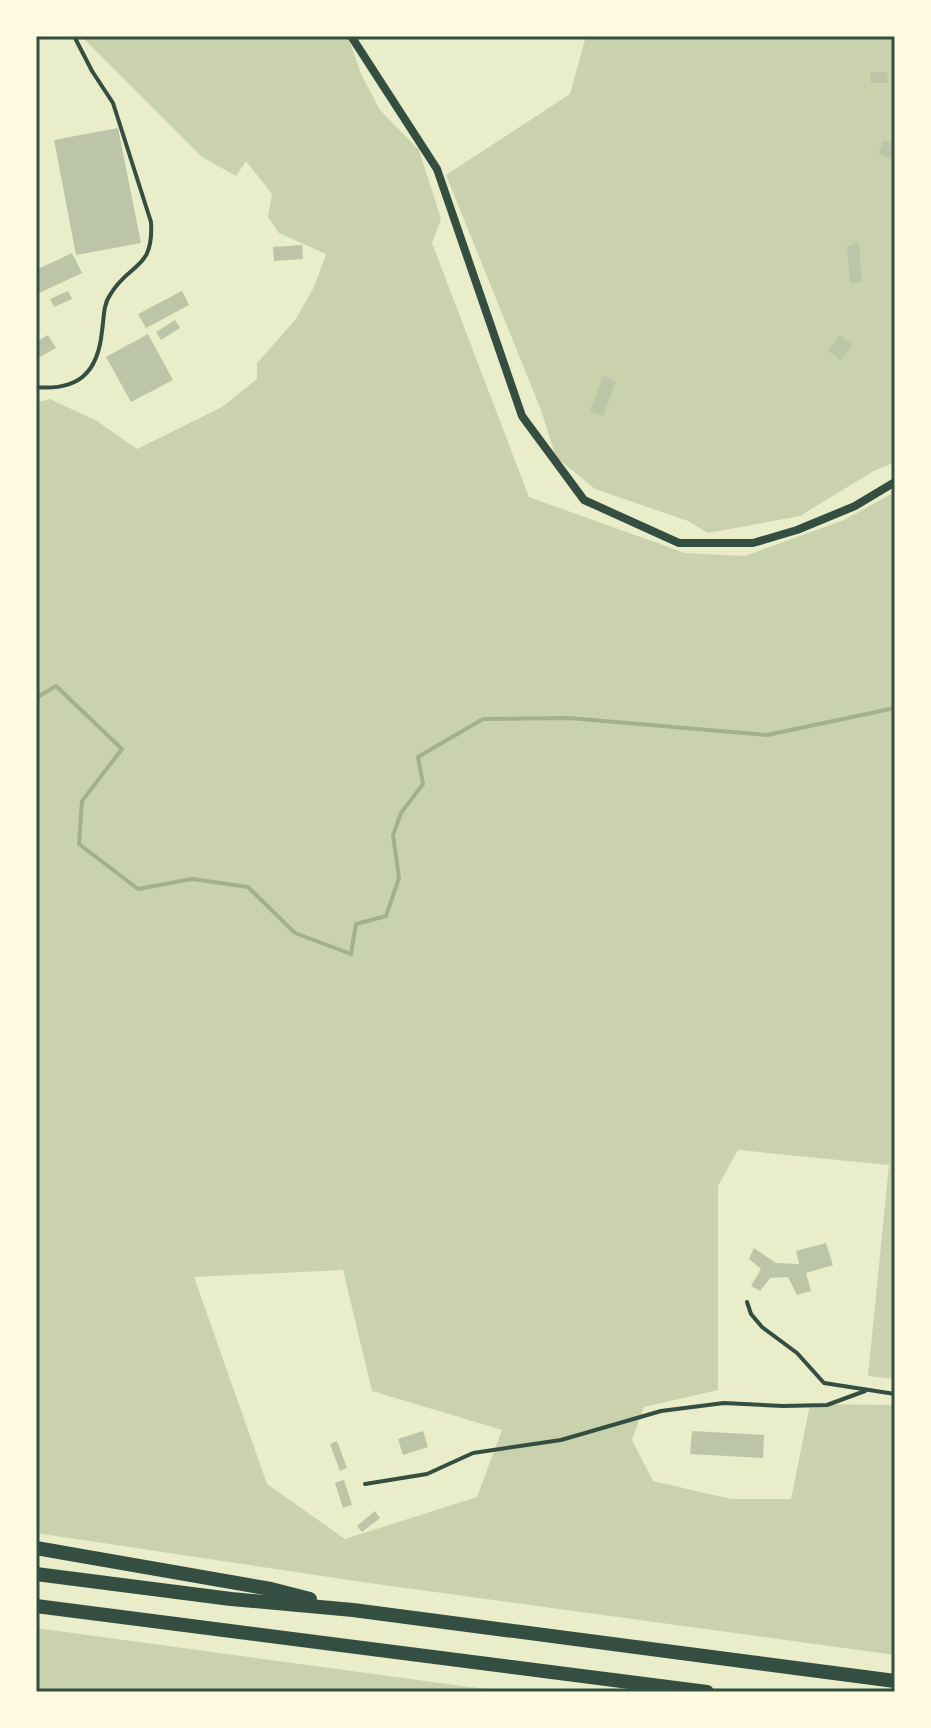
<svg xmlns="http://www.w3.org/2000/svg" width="931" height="1728" font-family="Merriweather,serif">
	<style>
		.green { fill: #cad2ad; fill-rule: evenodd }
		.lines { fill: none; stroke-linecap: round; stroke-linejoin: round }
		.stream { stroke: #a3b18a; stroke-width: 4 }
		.building { fill: #bcc5a7 }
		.service { stroke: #344e41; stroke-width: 4 }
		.minor { stroke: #344e41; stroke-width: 8 }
		.motorway { stroke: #344e41; stroke-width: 14 }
		.neatline { fill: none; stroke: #344e41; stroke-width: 3 }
	</style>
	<rect width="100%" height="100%" fill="#e9edc9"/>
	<!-- green -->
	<g class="green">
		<path d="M 81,36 L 348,36 L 361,74 L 380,110 L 419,150 L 441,219 L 432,243 L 529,497 L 685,553 L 745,556 L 844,520 L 895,492 L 895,1379 L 868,1376 L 889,1165 L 738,1150 L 718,1186 L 718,1390 L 644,1407 L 632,1440 L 653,1481 L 731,1499 L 791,1499 L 810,1404 L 895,1405 L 895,1655 L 369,1583 L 36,1533 L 36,403 L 50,399 L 97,421 L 137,449 L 222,407 L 257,379 L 257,363 L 296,319 L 314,287 L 326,254 L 279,233 L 268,217 L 272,194 L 246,161 L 236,176 L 202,157 ZM 343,1270 L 372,1391 L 502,1430 L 477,1497 L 345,1539 L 267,1484 L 194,1277 Z"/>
		<path d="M 586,36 L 895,36 L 895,462 L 872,472 L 800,516 L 708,533 L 688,521 L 595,489 L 556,457 L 541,410 L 446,175 L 570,94 Z"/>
		<path d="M 36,1628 L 462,1686 L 512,1692 L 36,1692 Z"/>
	</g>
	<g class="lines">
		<!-- stream -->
		<path class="stream" d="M 36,698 L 56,686 L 122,749 L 82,801 L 79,844 L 138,889 L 192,879 L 248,887 L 295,933 L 351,954 L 356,924 L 386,916 L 399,878 L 393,835 L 401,813 L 423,784 L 418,757 L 483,719 L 569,718 L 767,735 L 895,708"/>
	</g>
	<!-- building -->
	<g class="building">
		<path d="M 870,72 L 887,72 L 888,83 L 871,83 Z"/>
		<path d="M 118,128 L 141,243 L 76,255 L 54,140 Z"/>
		<path d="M 884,140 L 895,145 L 895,161 L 878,153 Z"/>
		<path d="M 859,242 L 862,282 L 850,283 L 847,247 Z"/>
		<path d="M 302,245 L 303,259 L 274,261 L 273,247 Z"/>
		<path d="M 72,253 L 82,273 L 37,294 L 36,270 Z"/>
		<path d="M 68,291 L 72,299 L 54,307 L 50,299 Z"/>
		<path d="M 182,291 L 189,305 L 146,328 L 138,314 Z"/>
		<path d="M 175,320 L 180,328 L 161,340 L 156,332 Z"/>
		<path d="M 148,334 L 173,380 L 131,402 L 106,357 Z"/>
		<path d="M 48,335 L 56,348 L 36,359 L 36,342 Z"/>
		<path d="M 840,335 L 853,345 L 841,361 L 828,350 Z"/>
		<path d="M 603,376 L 616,381 L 603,416 L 590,411 Z"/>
		<path d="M 826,1243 L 833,1265 L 806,1273 L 811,1291 L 797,1295 L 788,1277 L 770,1278 L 760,1291 L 751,1286 L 761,1269 L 749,1259 L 754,1248 L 776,1263 L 799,1264 L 796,1251 Z"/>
		<path d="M 423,1431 L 428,1447 L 403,1455 L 398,1439 Z"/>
		<path d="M 692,1431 L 764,1435 L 763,1458 L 690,1454 Z"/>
		<path d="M 337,1441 L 347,1468 L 340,1471 L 330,1444 Z"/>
		<path d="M 344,1480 L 352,1505 L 343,1508 L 335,1483 Z"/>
		<path d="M 375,1511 L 380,1518 L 362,1532 L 357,1526 Z"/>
	</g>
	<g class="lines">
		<!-- service -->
		<g class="service">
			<path d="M 36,387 C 78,391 98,373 102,331 C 104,319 103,305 110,295 C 129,262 154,271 151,222 L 113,103 L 92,71 L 74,36"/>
			<path d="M 747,1302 L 751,1314 L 762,1327 L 797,1353 L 824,1383 L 895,1394"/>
			<path d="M 365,1484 L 427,1474 L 473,1453 L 561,1440 L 661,1411 L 724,1403 L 783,1406 L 827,1405 L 865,1391"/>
		</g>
		<!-- minor -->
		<path class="minor" d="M 351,36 L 437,169 L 522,416 L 584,500 L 679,543 L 753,543 L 797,530 L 855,506 L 895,482"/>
		<!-- motorway -->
		<g class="motorway">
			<path d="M 36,1548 L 271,1589 L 310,1599"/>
			<path d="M 36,1574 L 231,1599 L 353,1610 L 895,1681"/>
			<path d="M 36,1606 L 707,1692"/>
		</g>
	</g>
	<!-- border -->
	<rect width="931" height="1728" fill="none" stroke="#fefae0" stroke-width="76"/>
	<rect x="38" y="38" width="855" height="1652" class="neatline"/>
</svg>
